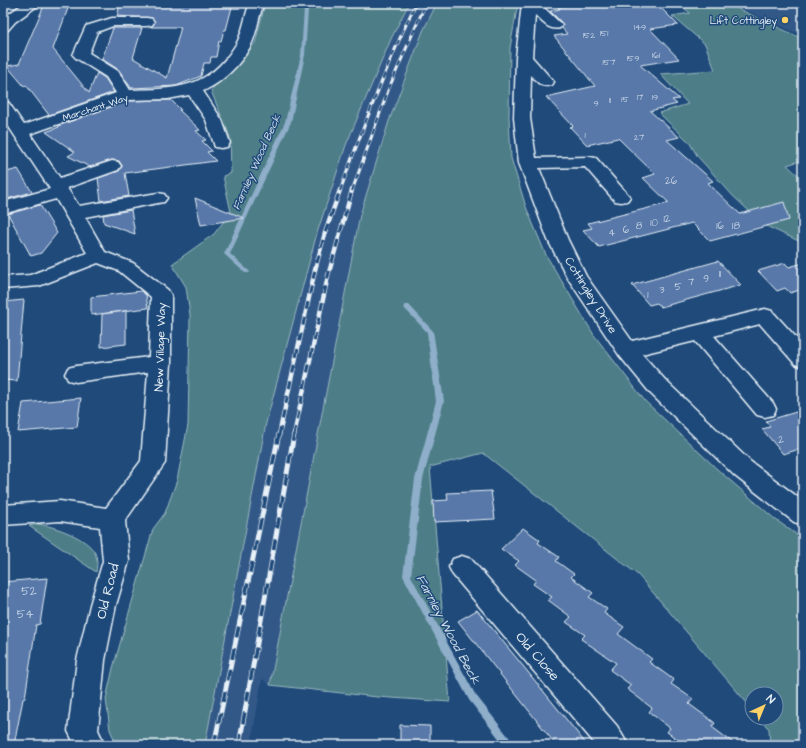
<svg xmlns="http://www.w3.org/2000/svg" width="806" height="748" font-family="'Architects Daughter',sans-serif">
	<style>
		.built { fill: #305888 }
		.green { fill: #4e7e88; stroke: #9bb8c0 }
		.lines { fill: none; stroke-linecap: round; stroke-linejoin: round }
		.stream { fill: #8faeca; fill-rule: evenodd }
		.building { fill: #5878a9; stroke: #e8f1f8 }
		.minor-casing { stroke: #e8f1f8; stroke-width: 3 }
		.minor { fill: #1f4a7a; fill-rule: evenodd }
		.rail-far2-casing { stroke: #e8f1f8; stroke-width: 3 }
		.rail-far1-casing { stroke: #e8f1f8; stroke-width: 4.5 }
		.rail-casing { stroke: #e8f1f8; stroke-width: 5 }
		.rail-far2 { stroke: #1f4a7a; stroke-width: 2; stroke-dasharray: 6; stroke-linecap: butt }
		.rail-far1 { stroke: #1f4a7a; stroke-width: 3; stroke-dasharray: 8; stroke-linecap: butt }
		.rail { stroke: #1f4a7a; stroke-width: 3.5; stroke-dasharray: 11; stroke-linecap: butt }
		.poi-dot { fill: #ffd166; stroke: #1f4a7a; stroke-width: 1.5 }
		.labels { text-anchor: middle; stroke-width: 3; stroke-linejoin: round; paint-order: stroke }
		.far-number-label { font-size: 9px; fill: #c4d3e4 }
		.far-poi-label { font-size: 10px; fill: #e8f1f8; stroke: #1f4a7a; text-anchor: end }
		.far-street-label { font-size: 10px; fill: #e8f1f8; stroke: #1f4a7a }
		.number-label { font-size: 10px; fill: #c4d3e4 }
		.far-water-label { font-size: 11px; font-style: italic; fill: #d2e0ec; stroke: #1f4a7a }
		.street-label { font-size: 12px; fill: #e8f1f8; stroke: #1f4a7a }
		.near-number-label { font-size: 12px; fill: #c4d3e4 }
		.water-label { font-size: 13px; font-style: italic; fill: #d2e0ec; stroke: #1f4a7a }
		.near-street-label { font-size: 14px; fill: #e8f1f8; stroke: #1f4a7a }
	</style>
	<rect width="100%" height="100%" fill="#1f4a7a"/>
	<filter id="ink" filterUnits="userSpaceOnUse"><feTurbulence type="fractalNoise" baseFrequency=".025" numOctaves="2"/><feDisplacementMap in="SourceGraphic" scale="8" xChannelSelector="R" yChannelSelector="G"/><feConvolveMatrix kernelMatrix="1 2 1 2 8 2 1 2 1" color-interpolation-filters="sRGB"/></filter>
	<g filter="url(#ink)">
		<!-- built -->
		<g class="built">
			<path d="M 409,3 L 437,3 L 423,31 L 389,121 L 360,215 L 270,685 L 262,679 L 251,745 L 205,745 L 266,423 L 317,233 L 346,145 L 391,39 Z"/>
			<path d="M 730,3 L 803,3 L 803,36 Z"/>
		</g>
		<!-- green -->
		<g class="green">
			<path d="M 264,3 L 409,3 L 391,39 L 346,145 L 317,233 L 266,423 L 205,745 L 117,745 L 110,730 L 106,699 L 113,668 L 153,529 L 165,513 L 177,480 L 188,425 L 190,315 L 186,287 L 172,264 L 214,234 L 231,212 L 223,176 L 231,173 L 230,137 L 211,91 L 216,84 L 231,73 L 255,43 L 264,8 Z"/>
			<path d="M 437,3 L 518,3 L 510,48 L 509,117 L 511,158 L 526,207 L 546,255 L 594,335 L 645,401 L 717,469 L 776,520 L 803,539 L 803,745 L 770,745 L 769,729 L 759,718 L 776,718 L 776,694 L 752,694 L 752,709 L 638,575 L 483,453 L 430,467 L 450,702 L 377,697 L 270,685 L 360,215 L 389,121 L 423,31 Z"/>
			<path d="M 678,3 L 726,3 L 803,39 L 803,160 L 787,165 L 803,180 L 803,243 L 764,225 L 733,196 L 698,157 L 689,142 L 659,113 L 688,104 L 660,74 L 715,70 L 705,44 L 672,16 L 690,13 Z"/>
			<path d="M 38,524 C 54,526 88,538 95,553 C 98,560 97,565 96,572 L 29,526 Z"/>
		</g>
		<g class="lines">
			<!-- stream -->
			<g class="stream">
				<path d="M 300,3 L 304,3 L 308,9 L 305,55 L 291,122 L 230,254 L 249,271 L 250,272 L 249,273 L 245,273 L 224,254 L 285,122 L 301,55 L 304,9 Z"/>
				<path d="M 405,305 L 409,305 L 433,331 L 444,401 L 423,479 L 411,576 L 475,694 L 515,745 L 504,745 L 469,700 L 403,576 L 415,479 L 436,401 L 427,332 L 405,309 L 404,307 Z"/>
			</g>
		</g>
		<!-- building -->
		<g class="building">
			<path d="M 45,3 L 70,3 L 53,49 L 89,93 L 97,73 L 105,78 L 114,92 L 49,115 L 26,85 L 24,86 L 7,66 L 19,64 Z"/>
			<path d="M 137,3 L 233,3 L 226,30 L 224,30 L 221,41 L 219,41 L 216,57 L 211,57 L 210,63 L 204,63 L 201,76 L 176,86 L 131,88 L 119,70 L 102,59 L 113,28 L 142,28 L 133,58 L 167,78 L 181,27 L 151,27 L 155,23 L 152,18 L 117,16 L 120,5 L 136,5 Z"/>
			<path d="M 586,3 L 656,3 L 678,25 L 650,29 L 679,59 L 640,65 L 679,99 L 672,100 L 677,104 L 650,111 L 679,137 L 667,140 L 713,181 L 708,183 L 740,214 L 784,202 L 789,220 L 710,241 L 692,223 L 599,247 L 583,230 L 592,228 L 588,223 L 669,203 L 643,178 L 655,174 L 618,138 L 587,145 L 570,127 L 573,126 L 546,97 L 595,86 L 554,36 L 567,34 L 562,28 L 563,24 L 550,11 L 560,9 L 558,7 Z"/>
			<path d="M 171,100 L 181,110 L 179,110 L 200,130 L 196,131 L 206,140 L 202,141 L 212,151 L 207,152 L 216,161 L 125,173 L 129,196 L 101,201 L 98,178 L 119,171 L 122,166 L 119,161 L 112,160 L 90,167 L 68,156 L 75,152 L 46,132 L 59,127 L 58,126 L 127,101 Z"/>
			<path d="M 18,169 L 32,192 L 3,200 L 3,173 Z"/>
			<path d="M 195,198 L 244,218 L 201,225 Z"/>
			<path d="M 40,205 L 57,233 L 41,253 L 31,256 L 8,214 Z"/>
			<path d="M 131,210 L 135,234 L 104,223 L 103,215 Z"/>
			<path d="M 718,261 L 741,285 L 661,307 L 657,303 L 649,305 L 632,285 Z"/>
			<path d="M 785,263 L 789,267 L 803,263 L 803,289 L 790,293 L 785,288 L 777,291 L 758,271 Z"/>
			<path d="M 141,291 L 146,295 L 148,308 L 91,315 L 91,297 Z"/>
			<path d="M 24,300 L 17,381 L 3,380 L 3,302 Z"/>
			<path d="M 126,311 L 126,344 L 101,347 L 102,314 Z"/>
			<path d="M 81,398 L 77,427 L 18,432 L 23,403 Z"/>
			<path d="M 803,410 L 803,448 L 783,454 L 762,429 L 770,427 L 766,421 Z"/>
			<path d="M 491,491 L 495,519 L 434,522 L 433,501 L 448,500 L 447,493 Z"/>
			<path d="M 523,528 L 540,540 L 538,543 L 559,557 L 556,561 L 574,574 L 571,577 L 593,593 L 589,597 L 607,609 L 604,613 L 624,627 L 618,634 L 652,659 L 649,662 L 674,680 L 671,684 L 693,699 L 689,704 L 715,723 L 712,727 L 736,745 L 685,745 L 667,732 L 670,728 L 649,712 L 652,708 L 627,689 L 631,685 L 610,670 L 616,663 L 581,639 L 585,635 L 566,622 L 571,617 L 548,600 L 552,597 L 533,584 L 536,580 L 515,565 L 519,561 L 501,549 Z"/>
			<path d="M 47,578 L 40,624 L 36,625 L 25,698 L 23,699 L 14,745 L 3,745 L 3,582 Z"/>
			<path d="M 477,610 L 523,666 L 587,745 L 556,745 L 458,621 Z"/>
			<path d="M 400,725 L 430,726 L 430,745 L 400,745 Z"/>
		</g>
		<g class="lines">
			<defs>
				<g id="minor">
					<path d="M 24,3 L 41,3 L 15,22 L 8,30 L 3,31 L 3,18 Z"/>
					<path d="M 247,3 L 261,3 L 262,8 C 258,20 256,36 250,47 C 240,65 222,83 203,91 L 222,120 L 230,143 L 227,147 L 221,148 L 215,147 L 206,120 L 189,95 L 168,99 L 127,100 L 30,134 L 60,178 L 112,161 L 118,162 L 121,166 L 118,170 L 67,188 L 79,206 L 158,193 L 164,194 L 167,198 L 164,202 L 158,203 L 85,217 L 105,252 L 133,263 L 168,290 L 171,295 L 171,363 L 165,463 L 125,521 L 129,561 L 116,605 L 105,660 L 98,730 L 105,745 L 75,745 L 68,731 L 77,660 L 90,605 L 103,561 L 100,527 L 60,521 L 3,525 L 3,505 L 60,501 L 106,508 L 141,461 L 148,372 L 76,382 L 68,380 L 65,374 L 68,368 L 76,366 L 149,357 L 151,297 L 119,271 L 98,263 L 39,286 L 3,289 L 3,277 L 30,275 L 87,253 L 56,199 L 3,214 L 3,202 L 50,189 L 3,118 L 3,101 L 9,103 L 24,125 L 116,93 L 106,77 L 76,58 L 73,55 L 86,26 L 112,18 L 147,18 L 152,19 L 154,22 L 152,25 L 147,26 L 113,26 L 97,32 L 89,53 L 118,71 L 130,90 C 176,89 208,89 235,46 C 242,36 244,20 248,8 Z"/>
					<path d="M 522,3 L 539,3 L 562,25 L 560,28 C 549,31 543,22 535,15 L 532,57 L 554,82 L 552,85 C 541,88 538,83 531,75 L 530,118 L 536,158 L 590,157 L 596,158 L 630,197 L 627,201 L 621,202 L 615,201 L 585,167 L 539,168 L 568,240 L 586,276 L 632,341 L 765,309 L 772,311 L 803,345 L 803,367 L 795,364 L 760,324 L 714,336 L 773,403 L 776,409 L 773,415 L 765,417 L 757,415 L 695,341 L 642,354 L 667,382 L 751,462 L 803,501 L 803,525 L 794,522 L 735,476 L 651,394 L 619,355 L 567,277 L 548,240 L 519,163 L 514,118 L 516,58 Z"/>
					<path d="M 462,556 L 471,559 L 617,726 L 628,745 L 596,745 L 453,575 L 449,567 L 453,559 Z"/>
				</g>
			</defs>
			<!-- minor casing -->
			<use href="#minor" class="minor-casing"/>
			<!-- minor -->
			<use href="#minor" class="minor"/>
			<defs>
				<g id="rail-far2">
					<path d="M 340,191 C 363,127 387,64 416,3"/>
					<path d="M 352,191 L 389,88 L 426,3"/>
				</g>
				<g id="rail-far1">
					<path d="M 279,435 L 315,270 L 325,233 L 340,190"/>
					<path d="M 294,435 L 328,276 L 352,190"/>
				</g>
				<g id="rail">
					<path d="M 214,745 L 279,434"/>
					<path d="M 239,745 L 294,434"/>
				</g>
			</defs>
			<!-- rail-far2 casing -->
			<use href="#rail-far2" class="rail-far2-casing"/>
			<!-- rail-far1 casing -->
			<use href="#rail-far1" class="rail-far1-casing"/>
			<!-- rail casing -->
			<use href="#rail" class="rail-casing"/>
			<!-- rail-far2 -->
			<use href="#rail-far2" class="rail-far2"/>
			<!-- rail-far1 -->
			<use href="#rail-far1" class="rail-far1"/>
			<!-- rail -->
			<use href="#rail" class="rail"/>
		</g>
	</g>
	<!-- markers -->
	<circle class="poi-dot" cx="785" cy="20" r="4"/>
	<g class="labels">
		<!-- far-number labels -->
		<g class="far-number-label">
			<text x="640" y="30">149</text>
			<text x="604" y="36">151</text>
			<text x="589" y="38">152</text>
			<text x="656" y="58">161</text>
			<text x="633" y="61">159</text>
			<text x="609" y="65">157</text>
			<text x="640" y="100">17</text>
			<text x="655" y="100">19</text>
			<text x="625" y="102">15</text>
			<text x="610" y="103">11</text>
			<text x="596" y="106">9</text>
			<text x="585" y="138">1</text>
			<text x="639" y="140">27</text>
		</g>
		<!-- far-poi labels -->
		<g class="far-poi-label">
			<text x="777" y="24">Lift Cottingley</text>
		</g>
		<!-- far-street labels -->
		<g class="far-street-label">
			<text transform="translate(95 107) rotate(-18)" y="4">Marchant Way</text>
		</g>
		<!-- number labels -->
		<g class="number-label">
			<text x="671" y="184">26</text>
			<text x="667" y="222">12</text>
			<text x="654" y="226">10</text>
			<text x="639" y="229">8</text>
			<text x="720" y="229">16</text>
			<text x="736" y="229">18</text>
			<text x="626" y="233">6</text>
			<text x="612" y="236">4</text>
			<text x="720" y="277">11</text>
			<text x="706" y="282">9</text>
			<text x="691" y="285">7</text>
			<text x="678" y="290">5</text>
			<text x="662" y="293">3</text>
			<text x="648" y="298">1</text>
			<text x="781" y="443">2</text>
		</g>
		<!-- far-water labels -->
		<g class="far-water-label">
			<text transform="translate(256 162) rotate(-66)" y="4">Farnley Wood Beck</text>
		</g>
		<!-- street labels -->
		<g class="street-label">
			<text transform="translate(591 295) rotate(58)" y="4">Cottingley Drive</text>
			<text transform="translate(160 347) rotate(-88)" y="4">New Village Way</text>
		</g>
		<!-- near-number labels -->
		<g class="near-number-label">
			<text x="29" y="595">52</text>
			<text x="25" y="618">54</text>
		</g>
		<!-- water labels -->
		<g class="water-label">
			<text transform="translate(449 629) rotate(62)" y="5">Farnley Wood Beck</text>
		</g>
		<!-- near-street labels -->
		<g class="near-street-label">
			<text transform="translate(107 591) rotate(-76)" y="5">Old Road</text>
			<text transform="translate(538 656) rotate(49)" y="5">Old Close</text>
		</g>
	</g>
	<!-- margin -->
	<rect width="806" height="748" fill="none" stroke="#1f4a7a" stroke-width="16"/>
	<rect x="8" y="8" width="790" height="732" fill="none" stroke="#e8f1f8" stroke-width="1.5" filter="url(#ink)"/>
	<!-- north arrow -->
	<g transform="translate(764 706) rotate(44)"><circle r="19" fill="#1f4a7a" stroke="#6f8dac"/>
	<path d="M0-3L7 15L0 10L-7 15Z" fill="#ffd166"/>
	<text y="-6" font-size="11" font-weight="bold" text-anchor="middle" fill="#e8f1f8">N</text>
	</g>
</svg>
